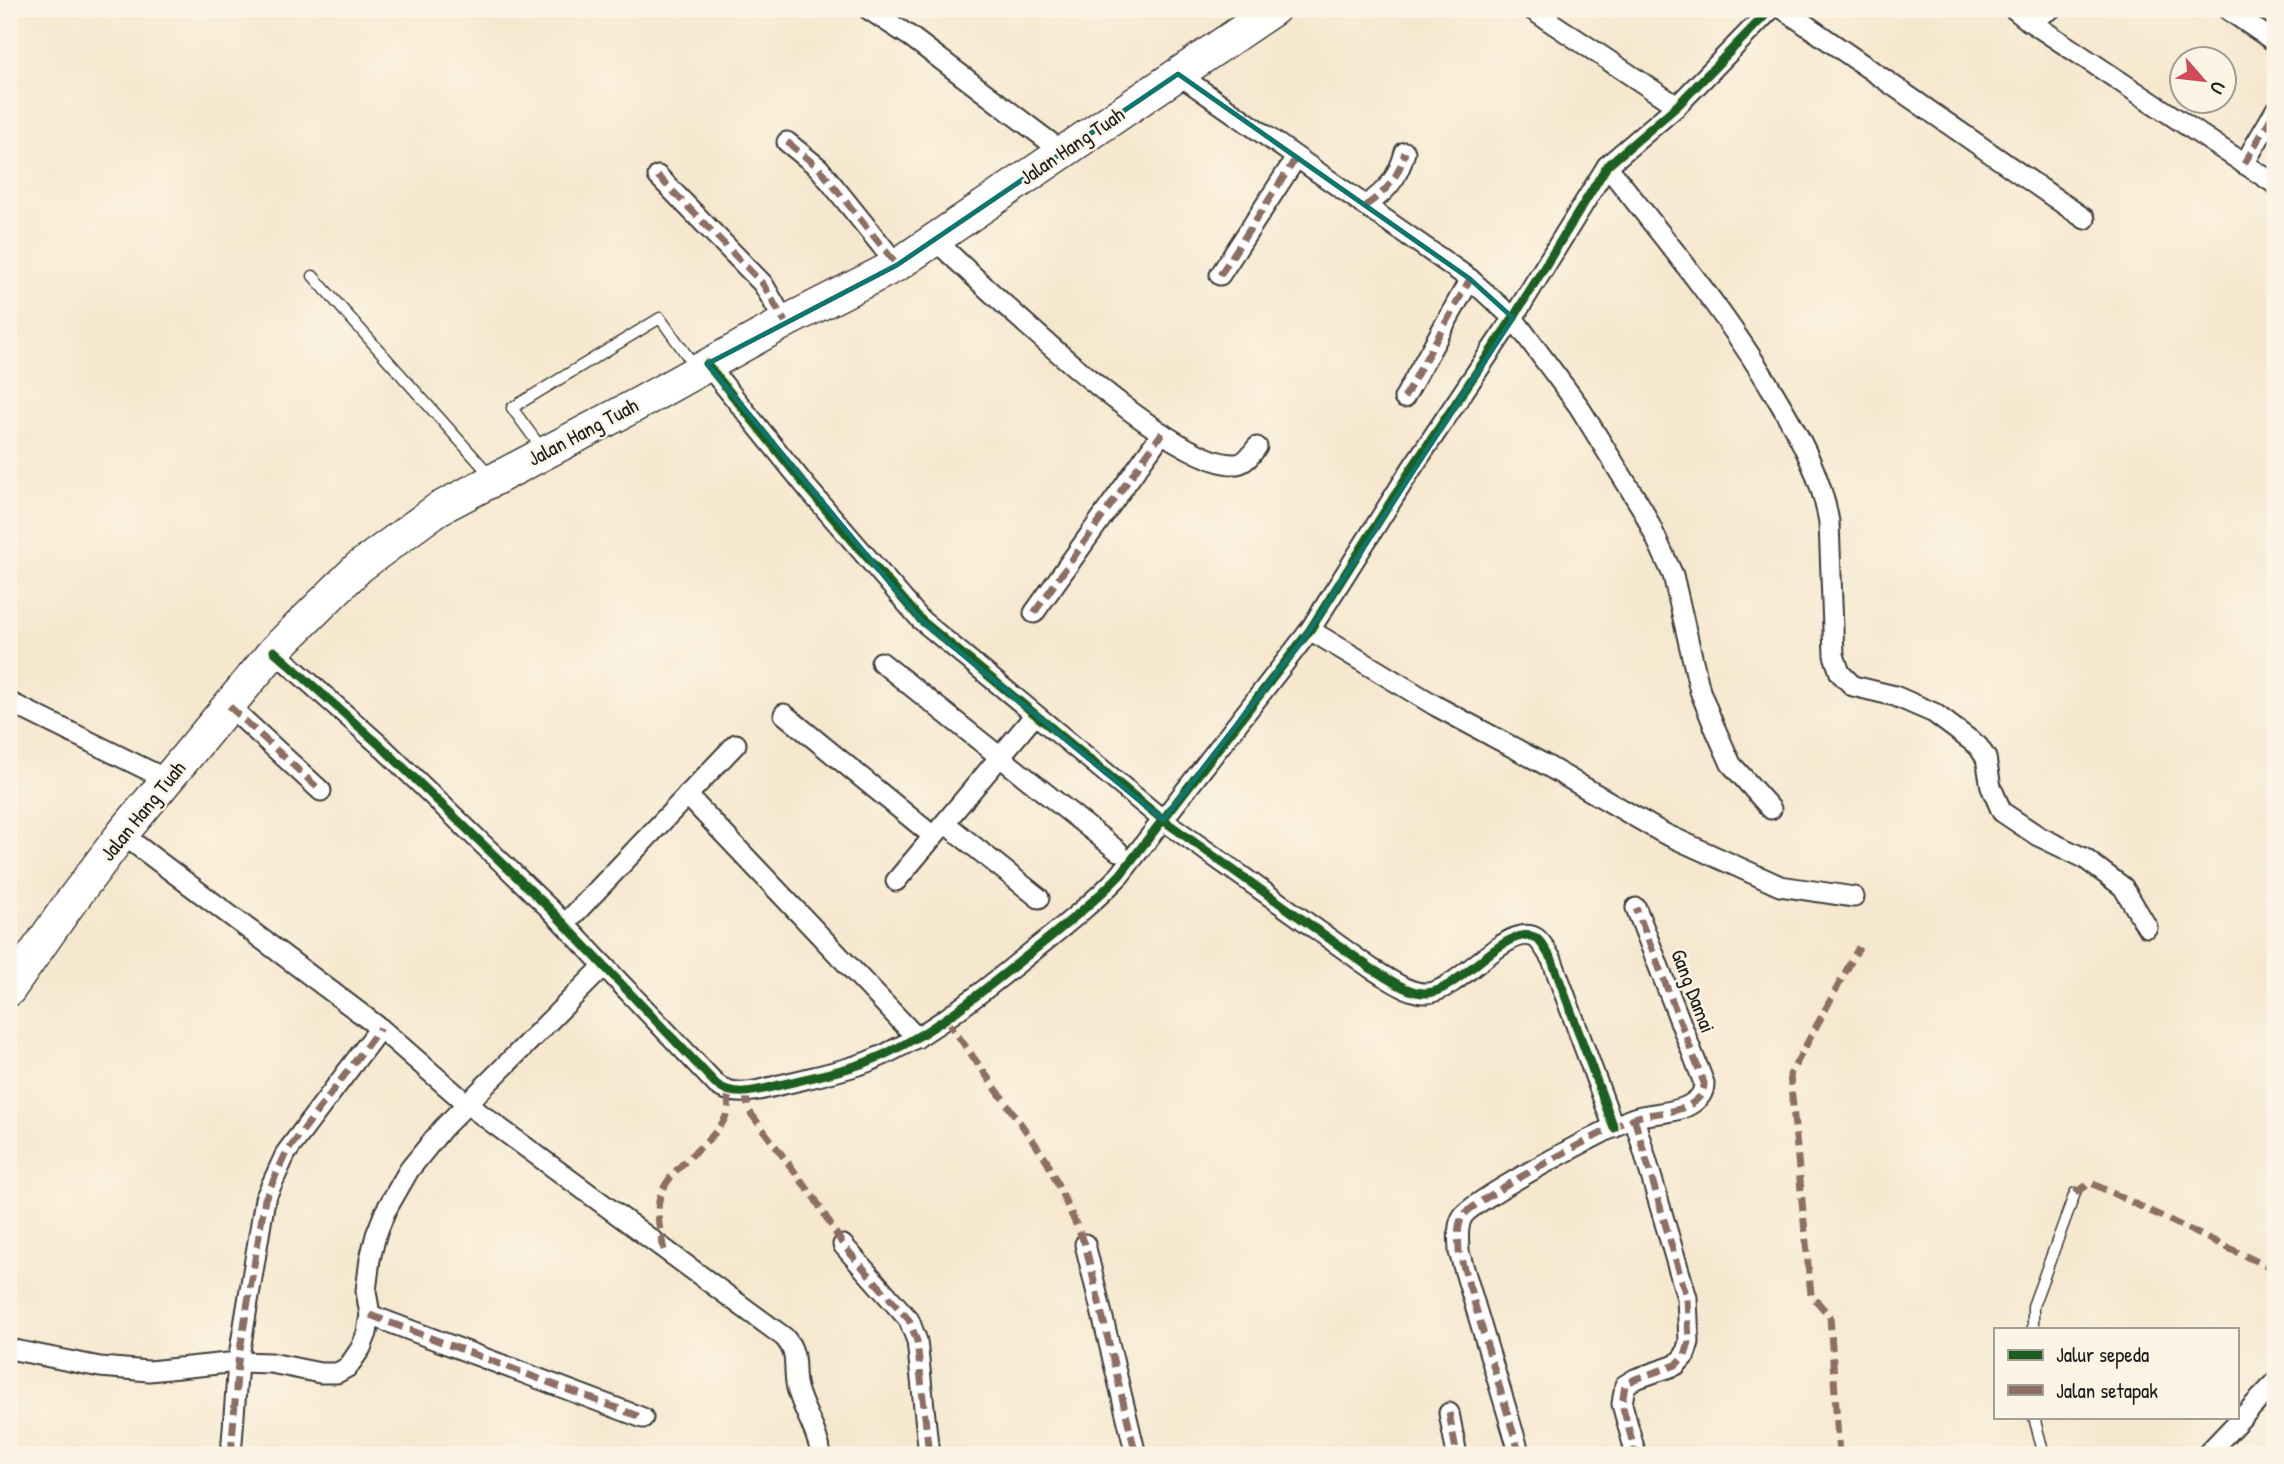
<svg xmlns="http://www.w3.org/2000/svg" width="2284" height="1464" font-family="'Patrick Hand',sans-serif">
	<style>
		.lines { fill: none; stroke-linecap: round; stroke-linejoin: round }
		.lane-casing { stroke: #3d3b37; stroke-width: 13 }
		.street-casing { stroke: #3d3b37; stroke-width: 23 }
		.primary-casing { stroke: #3d3b37; stroke-width: 35 }
		.lane { stroke: #fff; stroke-width: 10 }
		.street { stroke: #fff; stroke-width: 19 }
		.primary { stroke: #fff; stroke-width: 32 }
		.quiet { stroke: #8d6e63; stroke-width: 7; stroke-dasharray: 14 7; stroke-linecap: butt }
		.cycleway-casing { stroke: #fcf5e5; stroke-width: 13 }
		.cycleway { stroke: #1b5e20; stroke-width: 9 }
		.marked { fill: none; stroke: #0f766e; stroke-width: 5; stroke-linejoin: round }
		.labels { text-anchor: middle; stroke-width: 5; stroke-linejoin: round; paint-order: stroke }
		.street-label { font-size: 21px; fill: #1c1c1c; stroke: #fcf5e5 }
	</style>
	<rect width="100%" height="100%" fill="#fcf5e5"/>
	<filter id="ink" filterUnits="userSpaceOnUse"><feTurbulence type="fractalNoise" baseFrequency=".0143" numOctaves="2"/><feDisplacementMap in="SourceGraphic" scale="14" xChannelSelector="R" yChannelSelector="G"/><feConvolveMatrix kernelMatrix="1 2 1 2 8 2 1 2 1" color-interpolation-filters="sRGB"/></filter>
	<filter id="wash" filterUnits="userSpaceOnUse"><feTurbulence type="fractalNoise" baseFrequency=".00686" numOctaves="4" result="noise"/><feDisplacementMap in="SourceGraphic" scale="28" xChannelSelector="R" yChannelSelector="G"/><feGaussianBlur stdDeviation="1.57" result="paint"/><feColorMatrix in="noise" values="0 0 0 0 0 0 0 0 0 0 0 0 0 0 0 0 0 1.4 0 .05"/><feComposite in="paint" operator="in"/></filter>
	<g filter="url(#wash)">
		<rect width="100%" height="100%" fill="#f6e8cf"/>
	</g>
	<g filter="url(#ink)">
		<g class="lines">
			<defs>
				<g id="lane">
					<path d="M 313,276 L 491,476"/>
					<path d="M 542,449 L 512,408 L 660,318 L 696,368"/>
					<path d="M 2033,1329 L 2033,1306 L 2075,1193"/>
					<path d="M 2034,1417 L 2044,1455"/>
				</g>
				<g id="street">
					<path d="M 868,9 L 911,37 L 1063,152"/>
					<path d="M 1531,9 L 1677,106"/>
					<path d="M 1783,9 L 2085,219"/>
					<path d="M 2014,9 L 2029,21 L 2275,184"/>
					<path d="M 2227,9 L 2275,42"/>
					<path d="M 2029,21 L 2051,9"/>
					<path d="M 1178,74 L 1470,279 L 1513,318 L 1578,405 L 1643,510 L 1673,575 L 1700,691 L 1714,726 L 1731,764 L 1771,809"/>
					<path d="M 787,142 L 819,168 L 897,265"/>
					<path d="M 2244,164 L 2275,111"/>
					<path d="M 1607,166 C 1666,240 1726,313 1775,395 C 1799,435 1821,475 1829,522 L 1834,655 L 1840,673 L 1853,686 L 1895,696 L 1934,713 L 1978,746 L 1986,758 L 1991,787 L 2002,812 L 2038,836 L 2084,858 L 2123,887 L 2147,927"/>
					<path d="M 658,176 L 763,284 L 785,322"/>
					<path d="M 1365,206 C 1387,191 1398,178 1405,152"/>
					<path d="M 935,240 C 986,287 1171,469 1237,464 C 1246,463 1252,453 1257,447"/>
					<path d="M 1220,275 L 1296,158"/>
					<path d="M 707,364 L 808,489 L 921,620 L 1163,820 L 1372,969 C 1388,978 1408,994 1427,993 C 1460,991 1508,921 1536,938 C 1542,942 1548,954 1552,960 L 1614,1128"/>
					<path d="M 1404,398 L 1470,279"/>
					<path d="M 1034,613 L 1162,433"/>
					<path d="M 1310,630 L 1436,706 L 1544,764 L 1663,833 L 1780,886 L 1854,897"/>
					<path d="M 274,651 L 383,748 L 550,909 L 717,1085 C 737,1099 762,1089 784,1084 C 812,1077 840,1072 867,1062 C 926,1039 974,998 1023,959 C 1056,932 1090,906 1120,875 L 1310,630 L 1412,468 L 1513,318 L 1607,166 L 1677,106 L 1771,9"/>
					<path d="M 881,662 L 1118,851"/>
					<path d="M 9,702 L 168,780"/>
					<path d="M 229,706 L 321,791"/>
					<path d="M 784,714 L 933,836"/>
					<path d="M 687,795 L 917,1038"/>
					<path d="M 946,824 L 1039,898"/>
					<path d="M 122,834 L 380,1028 L 467,1104 L 784,1337 C 800,1354 792,1367 797,1388 C 803,1411 818,1431 821,1455"/>
					<path d="M 896,881 L 1034,716"/>
					<path d="M 565,924 L 736,744"/>
					<path d="M 1634,1118 L 1687,1298 L 1689,1342 L 1685,1355 L 1676,1365 L 1635,1379 L 1625,1385 L 1622,1404 L 1636,1455"/>
					<path d="M 1085,1244 L 1136,1455"/>
					<path d="M 843,1245 L 909,1320 L 917,1341 L 929,1455"/>
					<path d="M 370,1315 L 643,1418"/>
					<path d="M 9,1349 L 100,1367 L 149,1371 L 238,1362 L 271,1363 L 320,1373 L 337,1373 L 348,1367 L 361,1348 L 367,1333 L 370,1315 L 366,1291 L 370,1259 L 376,1235 L 385,1212 L 409,1170 L 443,1128 L 604,966"/>
					<path d="M 1449,1413 L 1457,1455"/>
					<path d="M 231,1455 L 238,1362 L 265,1199 L 286,1153 L 380,1028"/>
					<path d="M 1520,1455 L 1459,1252 C 1459,1241 1456,1226 1463,1216 C 1473,1200 1611,1126 1634,1118 C 1652,1112 1676,1114 1691,1104 C 1700,1098 1704,1093 1704,1083 L 1636,908"/>
					<path d="M 2206,1455 L 2275,1383"/>
				</g>
				<path id="primary" d="M 9,990 L 67,907 L 122,834 L 274,651 L 359,567 L 438,509 L 638,404 L 785,322 L 897,265 L 1274,9"/>
			</defs>
			<!-- lane casing -->
			<use href="#lane" class="lane-casing"/>
			<!-- street casing -->
			<use href="#street" class="street-casing"/>
			<!-- primary casing -->
			<use href="#primary" class="primary-casing"/>
			<!-- lane -->
			<use href="#lane" class="lane"/>
			<!-- street -->
			<use href="#street" class="street"/>
			<!-- primary -->
			<use href="#primary" class="primary"/>
			<!-- quiet -->
			<g class="quiet">
				<path d="M 787,142 L 819,168 L 897,265"/>
				<path d="M 2244,164 L 2275,111"/>
				<path d="M 658,176 L 763,284 L 785,322"/>
				<path d="M 1365,206 C 1387,191 1398,178 1405,152"/>
				<path d="M 1220,275 L 1296,158"/>
				<path d="M 1404,398 L 1470,279"/>
				<path d="M 1034,613 L 1162,433"/>
				<path d="M 229,706 L 321,791"/>
				<path d="M 946,1019 L 1046,1159 L 1085,1244 L 1136,1455"/>
				<path d="M 745,1092 L 749,1111 L 815,1199 L 843,1245 L 909,1320 L 917,1341 L 929,1455"/>
				<path d="M 1634,1118 L 1687,1298 L 1689,1342 L 1685,1355 L 1676,1365 L 1635,1379 L 1625,1385 L 1622,1404 L 1636,1455"/>
				<path d="M 2075,1193 L 2091,1183 L 2275,1270"/>
				<path d="M 664,1250 C 661,1234 656,1218 659,1201 C 668,1157 741,1135 727,1092"/>
				<path d="M 370,1315 L 643,1418"/>
				<path d="M 1449,1413 L 1457,1455"/>
				<path d="M 231,1455 L 238,1362 L 265,1199 L 286,1153 L 380,1028"/>
				<path d="M 1520,1455 L 1459,1252 C 1459,1241 1456,1226 1463,1216 C 1473,1200 1611,1126 1634,1118 C 1652,1112 1676,1114 1691,1104 C 1700,1098 1704,1093 1704,1083 L 1636,908"/>
				<path d="M 1839,1455 L 1830,1316 L 1811,1295 L 1790,1075 L 1859,947"/>
			</g>
			<defs>
				<g id="cycleway">
					<path d="M 707,364 L 808,489 L 921,620 L 1163,820 L 1372,969 C 1388,978 1408,994 1427,993 C 1460,991 1508,921 1536,938 C 1542,942 1548,954 1552,960 L 1614,1128"/>
					<path d="M 274,651 L 383,748 L 550,909 L 717,1085 C 737,1099 762,1089 784,1084 C 812,1077 840,1072 867,1062 C 926,1039 974,998 1023,959 C 1056,932 1090,906 1120,875 L 1310,630 L 1412,468 L 1513,318 L 1607,166 L 1677,106 L 1771,9"/>
				</g>
			</defs>
			<!-- cycleway casing -->
			<use href="#cycleway" class="cycleway-casing"/>
			<!-- cycleway -->
			<use href="#cycleway" class="cycleway"/>
		</g>
	</g>
	<!-- marked area -->
	<path class="marked" d="M 1178,74 L 1470,279 L 1513,318 L 1310,630 L 1163,820 L 921,620 L 707,364 L 897,265 Z"/>
	<g class="labels">
		<!-- street labels -->
		<g class="street-label">
			<text transform="translate(1072 146) rotate(-34)" y="7">Jalan Hang Tuah</text>
			<text transform="translate(583 432) rotate(-28)" y="7">Jalan Hang Tuah</text>
			<text transform="translate(143 811) rotate(-51)" y="7">Jalan Hang Tuah</text>
			<text transform="translate(1693 991) rotate(69)" y="7">Gang Damai</text>
		</g>
	</g>
	<!-- margin -->
	<rect width="2284" height="1464" fill="none" stroke="#fcf5e5" stroke-width="35"/>
	<!-- legend -->
	<rect x="1994" y="1328" width="245" height="91" fill="#fcf5e5" stroke="#a29e95" stroke-width="2"/>
	<rect x="2008" y="1350" width="35" height="10" fill="#1b5e20" stroke="#a29e95" stroke-width="2"/>
	<text x="2056" y="1362" font-size="21" fill="#1c1c1c">Jalur sepeda</text>
	<rect x="2008" y="1385" width="35" height="10" fill="#8d6e63" stroke="#a29e95" stroke-width="2"/>
	<text x="2056" y="1398" font-size="21" fill="#1c1c1c">Jalan setapak</text>
	<!-- north arrow -->
	<g transform="translate(2203 80) rotate(118)"><circle r="33" fill="#fcf5e5" stroke="#a29e95" stroke-width="2"/>
	<path d="M0-5L12 26L0 18L-12 26Z" fill="#d1495b"/>
	<text y="-10" font-size="19" font-weight="bold" text-anchor="middle" fill="#1c1c1c">U</text>
	</g>
</svg>
